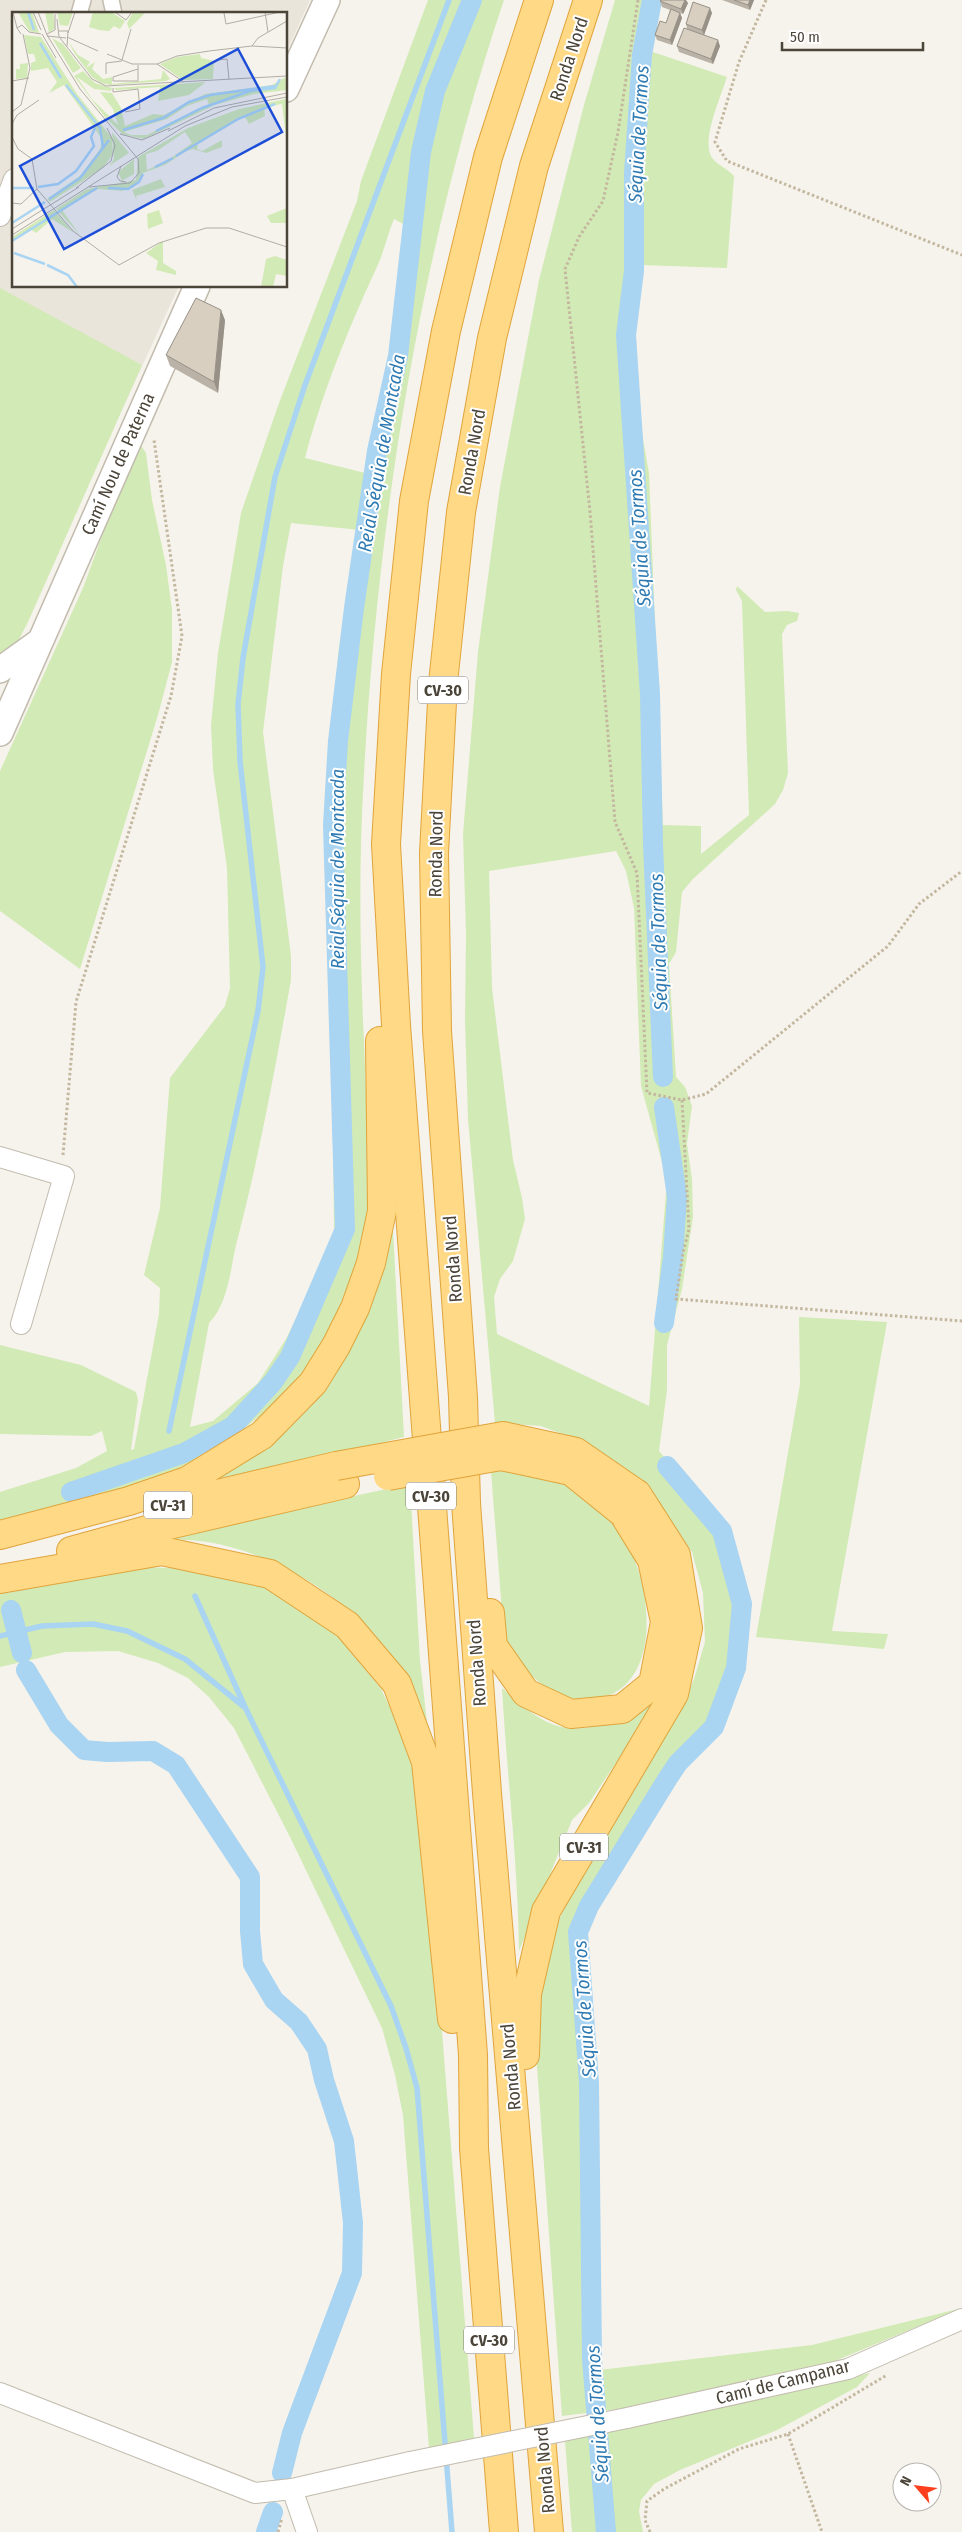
<svg xmlns="http://www.w3.org/2000/svg" width="962" height="2532" font-family="'Fira Sans Condensed',sans-serif">
	<style>
		.residential { fill: #eae5da }
		.green { fill: #d2eab5; fill-rule: evenodd }
		.lines { fill: none; stroke-linecap: round; stroke-linejoin: round }
		.stream { stroke: #a9d4f2; stroke-width: 5.5 }
		.canal { stroke: #a9d4f2; stroke-width: 20 }
		.pedestrian-casing { stroke: #c2bbae; stroke-width: 18 }
		.minor-casing { stroke: #c2bbae; stroke-width: 22 }
		.tertiary-casing { stroke: #c2bbae; stroke-width: 28 }
		.trunk-casing { stroke: #e0a43c; stroke-width: 30 }
		.path { stroke: #c4b79f; stroke-width: 3; stroke-dasharray: 2.5 2.5; stroke-linecap: butt }
		.pedestrian { stroke: #fff; stroke-width: 15 }
		.minor { stroke: #fff; stroke-width: 20 }
		.tertiary { stroke: #fff; stroke-width: 25 }
		.trunk { stroke: #ffd985; stroke-width: 28 }
		.minor-bridge-casing { stroke: #c2bbae; stroke-width: 22; stroke-linecap: butt }
		.trunk-bridge-casing { stroke: #e0a43c; stroke-width: 30; stroke-linecap: butt }
		.minor-bridge { stroke: #fff; stroke-width: 20 }
		.trunk-bridge { stroke: #ffd985; stroke-width: 28 }
		.wall { fill: #bab2a6 }
		.shaded-wall { fill: #979187 }
		.building { fill: #d8cfc1; stroke: #979187 }
		.labels { text-anchor: middle; stroke-width: 4; stroke-linejoin: round; paint-order: stroke }
		.shield { fill: #fff; stroke: #817c74; stroke-width: 1 }
		.shield-label { font-size: 16px; font-weight: bold; fill: #4b4439 }
		.street-label { font-size: 18px; fill: #4b4439; stroke: #fff }
		.water-label { font-size: 19px; font-style: italic; fill: #2e7ab2; stroke: #fff }
		.inset-river { fill: none; stroke: #a9d4f2; stroke-width: 2.5 }
		.inset-road { fill: none; stroke: #b2ada4; stroke-width: 1 }
		.view { fill: #1d4ed8; fill-opacity: 0.15; stroke: #1d4ed8; stroke-width: 2.5 }
		.inset-edge { fill: none; stroke: #4b4439; stroke-width: 2.5 }
	</style>
	<rect width="100%" height="100%" fill="#f6f3ec"/>
	<!-- residential -->
	<path class="residential" d="M 0,0 L 310,0 L 286,53 L 286,14 L 14,14 L 14,286 L 179,286 L 121,412 L 0,389 Z"/>
	<!-- green -->
	<g class="green">
		<path d="M 428,0 L 504,0 C 419,252 376,527 363,793 C 359,868 360,945 363,1021 C 365,1059 366,1097 368,1135 C 368,1152 371,1170 370,1187 C 367,1233 355,1282 335,1323 C 300,1391 237,1442 169,1473 C 119,1496 54,1507 0,1521 L 0,1492 L 76,1468 L 107,1451 L 102,1431 L 91,1436 L 0,1434 L 0,1345 L 81,1365 L 136,1392 L 138,1400 L 131,1450 L 134,1449 L 159,1314 L 160,1288 L 144,1275 L 160,1208 L 170,1078 L 225,1006 L 230,988 L 227,868 L 213,769 L 211,725 L 218,653 L 241,513 L 279,403 L 357,201 L 361,181 ZM 394,219 L 405,225 L 393,352 L 370,455 L 369,474 L 305,458 C 321,396 349,327 376,269 C 384,253 387,235 394,219 ZM 291,523 L 360,530 L 339,648 L 327,786 L 332,984 L 334,1233 L 311,1288 L 286,1339 L 258,1383 L 213,1421 L 190,1427 L 209,1323 C 228,1304 230,1271 236,1245 C 259,1158 275,1069 291,980 L 291,956 L 263,732 L 283,566 Z"/>
		<path d="M 615,0 L 658,0 L 647,50 L 727,77 C 721,96 702,138 711,156 C 715,164 727,168 734,176 L 727,268 L 641,265 C 637,295 633,324 634,354 C 635,394 642,434 649,473 L 663,825 L 701,826 L 701,854 L 749,815 L 742,601 L 736,590 L 737,586 L 765,612 L 787,611 L 799,613 L 797,621 L 787,625 L 782,634 L 788,773 L 783,790 L 775,804 L 693,879 L 682,892 L 676,952 L 669,964 L 676,1077 L 685,1087 L 692,1106 L 687,1144 L 692,1179 L 693,1217 L 682,1289 L 667,1345 L 667,1390 L 659,1451 L 724,1529 L 745,1603 L 739,1660 L 733,1698 L 719,1731 L 686,1767 L 587,1924 L 583,1937 L 596,2119 L 599,2370 L 812,2345 L 962,2308 L 835,2361 L 619,2409 L 562,2416 L 535,2039 L 538,1991 L 556,1926 L 583,1869 L 677,1716 L 694,1679 L 705,1642 L 703,1593 L 692,1552 L 664,1511 L 641,1486 L 568,1436 L 541,1426 L 495,1423 L 468,1119 L 465,1021 L 466,933 L 463,834 L 478,652 L 500,487 L 539,280 L 584,105 ZM 616,851 L 626,871 L 634,908 L 641,1086 L 667,1180 L 649,1406 L 497,1334 L 494,1297 L 500,1279 L 513,1261 L 525,1219 L 522,1198 L 513,1160 L 492,988 L 489,871 Z"/>
		<path d="M 0,288 L 142,365 L 28,622 L 12,653 L 0,665 Z"/>
		<path d="M 140,444 L 146,453 L 152,500 L 166,565 L 172,610 L 172,662 L 158,715 L 80,969 L 0,911 L 0,771 L 83,588 L 127,468 Z"/>
		<path d="M 391,1193 L 404,1437 L 190,1490 L 302,1414 Z"/>
		<path d="M 799,1317 L 887,1322 L 832,1631 L 888,1634 L 884,1649 L 756,1637 L 800,1384 Z"/>
		<path d="M 491,1471 C 506,1471 545,1472 558,1479 C 584,1491 608,1516 624,1539 C 653,1583 664,1688 596,1699 C 580,1701 574,1703 560,1696 C 540,1687 514,1661 505,1640 C 501,1629 502,1611 501,1599 C 498,1556 494,1514 491,1471 Z"/>
		<path d="M 410,1484 L 420,1661 L 428,1731 C 418,1704 408,1679 392,1656 C 348,1595 261,1543 186,1540 C 171,1539 155,1541 140,1542 Z"/>
		<path d="M 144,1567 L 197,1569 L 238,1577 L 288,1598 L 339,1637 L 381,1689 L 408,1745 L 419,1787 L 436,1955 L 474,2438 L 429,2448 L 403,2115 L 395,2075 L 382,2028 L 289,1835 L 234,1728 L 209,1697 L 188,1678 L 158,1663 L 118,1651 L 65,1652 L 0,1667 L 0,1594 L 91,1573 Z"/>
		<path d="M 502,1688 C 515,1700 530,1713 545,1721 C 585,1741 625,1717 656,1695 L 644,1721 L 589,1803 L 572,1820 L 519,1951 C 518,1863 507,1776 502,1688 Z"/>
		<path d="M 870,2373 L 857,2387 L 777,2430 L 680,2470 L 654,2484 L 641,2500 L 639,2511 L 643,2532 L 572,2532 L 565,2441 Z"/>
	</g>
	<g class="lines">
		<!-- stream -->
		<g class="stream">
			<path d="M 169,1431 L 258,1011 L 263,967 L 240,761 L 238,704 L 243,658 L 275,477 L 305,385 L 449,0"/>
			<path d="M 195,1596 L 245,1707 L 391,2006 L 406,2048 L 417,2088 L 452,2532"/>
			<path d="M 0,1636 L 42,1626 L 93,1624 L 127,1631 L 185,1659 L 243,1706"/>
		</g>
		<!-- canal -->
		<g class="canal">
			<path d="M 652,0 L 642,55 L 634,173 L 634,271 L 626,335 L 650,694 L 653,844 L 663,1077"/>
			<path d="M 664,1323 L 673,1257 L 677,1197 L 664,1107"/>
			<path d="M 71,1492 L 184,1453 L 233,1426 L 273,1382 L 290,1357 L 345,1229 L 333,825 L 338,741 L 354,608 L 377,451 L 398,356 L 421,152 L 435,91 L 472,0"/>
			<path d="M 11,1610 L 22,1653"/>
			<path d="M 26,1670 L 59,1725 L 84,1750 L 107,1752 L 153,1751 L 176,1765 L 250,1877 L 250,1931 L 253,1964 L 274,2000 L 299,2022 L 317,2049 L 324,2080 L 344,2141 L 353,2223 L 352,2273 L 292,2433 L 282,2473"/>
			<path d="M 266,2532 L 273,2512"/>
			<path d="M 606,2532 L 592,2359 L 589,2083 L 578,1932 L 589,1906 L 668,1778 L 678,1763 L 714,1727 L 736,1668 L 742,1604 L 722,1531 L 667,1466"/>
		</g>
		<defs>
			<g id="pedestrian">
				<path d="M 111,0 L 114,14"/>
				<path d="M 79,14 L 83,0"/>
			</g>
			<g id="minor">
				<path d="M 0,216 L 14,179"/>
				<path d="M 0,1157 L 64,1176 L 21,1324"/>
				<path d="M 0,2393 L 255,2493 L 292,2489 L 410,2462"/>
				<path d="M 627,2418 L 848,2369 L 962,2319"/>
				<path d="M 292,2489 L 307,2532"/>
			</g>
			<g id="tertiary">
				<path d="M 286,89 L 327,0"/>
				<path d="M 0,670 L 40,641"/>
				<path d="M 0,733 L 197,286"/>
			</g>
			<g id="trunk">
				<path d="M 158,1508 L 336,1466"/>
				<path d="M 0,1535 L 129,1501 L 187,1481 L 262,1435 L 313,1383 L 336,1346 L 355,1308 L 371,1263 L 382,1211 L 380,1041"/>
				<path d="M 71,1551 L 147,1530 L 345,1484"/>
				<path d="M 0,1579 L 162,1551 L 270,1574 L 347,1625 L 397,1684 L 426,1762 L 452,2019"/>
				<path d="M 490,1613 L 493,1646 L 526,1693 L 571,1714 L 622,1709 L 653,1684 L 665,1622 L 652,1560 L 623,1513"/>
				<path d="M 525,2055 L 527,1994 L 546,1911 L 674,1694 L 688,1628 L 676,1555 L 637,1494"/>
				<path d="M 504,2532 L 474,2148 L 473,2055 L 396,1025 L 386,844 L 396,674 L 414,501 L 446,331 L 488,157 L 539,0"/>
				<path d="M 549,2532 L 487,1793 L 466,1503 L 463,1397 L 437,1031 L 434,853 L 443,683 L 461,512 L 492,338 L 534,166 L 588,0"/>
			</g>
		</defs>
		<!-- pedestrian casing -->
		<use href="#pedestrian" class="pedestrian-casing"/>
		<!-- minor casing -->
		<use href="#minor" class="minor-casing"/>
		<!-- tertiary casing -->
		<use href="#tertiary" class="tertiary-casing"/>
		<!-- trunk casing -->
		<use href="#trunk" class="trunk-casing"/>
		<!-- path -->
		<g class="path">
			<path d="M 638,0 L 618,132 L 603,201 L 579,237 L 565,269 L 590,512 L 615,822 L 637,873 L 647,1093 L 682,1100 L 706,1094 L 888,946 L 919,904 L 962,871"/>
			<path d="M 766,0 L 739,62 L 715,142 L 727,161 L 962,255"/>
			<path d="M 682,1100 L 689,1229 L 683,1253 L 676,1299 L 962,1321"/>
			<path d="M 63,1155 L 76,1002 L 171,696 L 182,636 L 154,440"/>
			<path d="M 788,2434 L 822,2532"/>
			<path d="M 278,2532 L 282,2518"/>
			<path d="M 650,2532 L 645,2520 L 647,2501 L 664,2489 L 739,2449 L 788,2434 L 887,2375"/>
		</g>
		<!-- pedestrian -->
		<use href="#pedestrian" class="pedestrian"/>
		<!-- minor -->
		<use href="#minor" class="minor"/>
		<!-- tertiary -->
		<use href="#tertiary" class="tertiary"/>
		<!-- trunk -->
		<use href="#trunk" class="trunk"/>
		<defs>
			<path id="minor-bridge" d="M 410,2462 L 627,2418"/>
			<g id="trunk-bridge">
				<path d="M 336,1466 L 503,1436 L 576,1452 L 637,1494"/>
				<path d="M 388,1476 L 501,1456 L 571,1471 L 623,1513"/>
			</g>
		</defs>
		<!-- minor-bridge casing -->
		<use href="#minor-bridge" class="minor-bridge-casing"/>
		<!-- trunk-bridge casing -->
		<use href="#trunk-bridge" class="trunk-bridge-casing"/>
		<!-- minor-bridge -->
		<use href="#minor-bridge" class="minor-bridge"/>
		<!-- trunk-bridge -->
		<use href="#trunk-bridge" class="trunk-bridge"/>
	</g>
	<!-- wall -->
	<g class="wall">
		<path d="M 722,0 L 754,0 L 750,10 Z"/>
		<path d="M 660,1 L 688,3 L 683,14 L 680,13 L 682,18 L 672,45 L 657,40 L 655,35 L 666,23 L 670,10 L 662,7 Z"/>
		<path d="M 712,13 L 704,35 L 687,29 L 686,24 Z"/>
		<path d="M 677,46 L 720,46 L 713,64 L 679,52 Z"/>
		<path d="M 225,320 L 218,393 L 170,366 L 166,355 Z"/>
	</g>
	<!-- shaded-wall -->
	<g class="shaded-wall">
		<path d="M 685,0 L 686,0 L 688,3 L 683,14 L 681,9 Z"/>
		<path d="M 750,0 L 754,0 L 750,10 L 748,5 Z"/>
		<path d="M 710,8 L 712,13 L 704,35 L 702,30 Z"/>
		<path d="M 680,13 L 682,18 L 672,45 L 670,40 Z"/>
		<path d="M 718,40 L 720,46 L 713,64 L 711,59 Z"/>
		<path d="M 221,310 L 225,320 L 218,393 L 214,382 Z"/>
	</g>
	<!-- building -->
	<g class="building">
		<path d="M 661,0 L 685,0 L 681,9 L 660,1 Z"/>
		<path d="M 734,0 L 750,0 L 748,5 Z"/>
		<path d="M 693,2 L 710,8 L 702,30 L 686,24 Z"/>
		<path d="M 671,9 L 680,13 L 670,40 L 655,35 L 660,21 L 666,23 Z"/>
		<path d="M 684,28 L 718,40 L 711,59 L 677,46 Z"/>
		<path d="M 196,298 L 221,310 L 214,382 L 166,355 Z"/>
	</g>
	<g class="labels">
		<!-- shield labels -->
		<g class="shield">
			<rect x="418" y="676.5" width="50" height="27" rx="4"/>
			<rect x="406" y="1482.5" width="50" height="27" rx="4"/>
			<rect x="144" y="1491.5" width="48" height="27" rx="4"/>
			<rect x="560" y="1833.5" width="48" height="27" rx="4"/>
			<rect x="464" y="2326.5" width="50" height="27" rx="4"/>
		</g>
		<g class="shield-label">
			<text x="443" y="696">CV-30</text>
			<text x="431" y="1502">CV-30</text>
			<text x="168" y="1511">CV-31</text>
			<text x="584" y="1853">CV-31</text>
			<text x="489" y="2346">CV-30</text>
		</g>
		<!-- street labels -->
		<g class="street-label">
			<text transform="translate(569 59) rotate(-72)" y="6">Ronda Nord</text>
			<text transform="translate(472 452) rotate(-80)" y="6">Ronda Nord</text>
			<text transform="translate(118 464) rotate(-66)" y="6">Camí Nou de Paterna</text>
			<text transform="translate(436 854) rotate(-89)" y="6">Ronda Nord</text>
			<text transform="translate(453 1259) rotate(-94)" y="6">Ronda Nord</text>
			<text transform="translate(477 1663) rotate(-94)" y="6">Ronda Nord</text>
			<text transform="translate(511 2067) rotate(-95)" y="6">Ronda Nord</text>
			<text transform="translate(783 2382) rotate(-14)" y="6">Camí de Campanar</text>
			<text transform="translate(545 2470) rotate(-95)" y="6">Ronda Nord</text>
		</g>
		<!-- water labels -->
		<g class="water-label">
			<text transform="translate(638 134) rotate(-87)" y="7">Séquia de Tormos</text>
			<text transform="translate(381 453) rotate(-80)" y="7">Reial Séquia de Montcada</text>
			<text transform="translate(639 538) rotate(-94)" y="7">Séquia de Tormos</text>
			<text transform="translate(337 869) rotate(-90)" y="7">Reial Séquia de Montcada</text>
			<text transform="translate(658 942) rotate(-92)" y="7">Séquia de Tormos</text>
			<text transform="translate(584 2009) rotate(-94)" y="7">Séquia de Tormos</text>
			<text transform="translate(597 2414) rotate(-94)" y="7">Séquia de Tormos</text>
		</g>
	</g>
	<!-- overview -->
	<g transform="translate(12 12)">
		<rect width="275" height="275" fill="#f6f3ec"/>
		<path d="M 6,0 L 20,0 L 27,21 L 17,19 ZM 33,0 L 41,0 L 43,16 L 37,21 ZM 45,0 L 61,0 L 56,14 L 48,13 ZM 81,0 L 99,0 L 113,9 L 108,17 L 102,14 L 97,19 L 87,18 L 77,15 ZM 121,0 L 134,0 L 117,17 L 115,11 ZM 12,23 L 29,25 L 65,82 L 100,126 L 101,142 L 91,156 L 38,190 L 35,187 L 69,163 L 88,137 L 90,127 L 52,73 L 37,81 L 45,70 L 36,56 L 19,59 L 19,51 L 24,49 L 22,42 L 16,42 ZM 40,26 L 51,32 L 69,56 L 61,61 ZM 56,29 L 66,43 L 78,50 L 74,56 L 83,50 L 80,57 L 91,67 L 100,65 L 100,72 L 149,67 L 151,58 L 158,67 L 154,69 L 98,73 L 89,71 L 80,65 L 63,42 ZM 188,42 L 189,46 L 202,49 L 201,67 L 171,68 L 148,52 L 165,45 ZM 16,51 L 15,66 L 4,67 L 4,57 L 8,57 L 8,52 ZM 71,59 L 83,71 L 100,76 L 99,79 L 82,77 L 65,65 L 80,87 L 106,113 L 101,97 L 88,80 L 100,81 L 109,96 L 113,114 L 141,102 L 152,103 L 193,82 L 260,73 L 272,66 L 275,67 L 275,78 L 242,82 L 203,93 L 132,127 L 110,122 L 93,105 L 62,64 ZM 195,87 L 197,93 L 135,123 L 119,123 L 112,120 L 155,107 L 175,94 ZM 194,70 L 177,83 L 146,89 L 148,75 L 104,78 L 102,76 ZM 274,87 L 275,133 L 270,92 L 252,95 L 253,104 L 237,112 L 233,105 L 228,107 L 186,132 L 185,137 L 190,139 L 210,128 L 210,135 L 194,141 L 181,137 L 174,139 L 153,153 L 131,161 L 122,175 L 110,179 L 86,177 L 50,198 L 68,223 L 44,197 L 75,177 L 124,168 L 126,145 L 176,116 L 227,97 ZM 173,120 L 180,131 L 155,149 L 135,158 L 134,142 L 145,139 ZM 100,120 L 117,141 L 97,154 L 102,147 ZM 122,147 L 122,162 L 110,169 L 106,160 ZM 149,167 L 153,175 L 124,184 L 125,189 L 120,178 ZM 275,196 L 275,211 L 259,211 L 255,204 ZM 42,198 L 62,221 L 40,207 L 24,221 L 18,217 L 0,229 L 0,225 ZM 147,198 L 151,211 L 136,217 L 135,202 ZM 151,229 L 151,251 L 164,259 L 164,263 L 144,258 L 146,249 L 134,241 ZM 263,244 L 275,248 L 275,264 L 264,262 L 261,275 L 249,275 L 254,247 Z" fill="#d2eab5" fill-rule="evenodd"/>
		<path class="inset-river" d="M 16,0 L 22,18M 28,31 L 49,66M 54,73 L 88,116 L 91,135M 111,118 L 151,106 L 177,90 L 198,83 L 263,74M 144,119 L 190,96 L 238,79 L 263,76 L 268,67M 164,144 L 226,107 L 263,92M 143,155 L 161,146M 26,175 L 46,172 L 64,159 L 82,134 L 79,125 L 83,116M 0,176 L 22,176M 96,176 L 116,177 L 127,170 L 131,162M 37,187 L 68,166 L 97,128M 0,211 L 33,190M 0,229 L 85,176M 2,241 L 33,252M 35,253 L 56,263 L 65,275"/>
		<path class="inset-road" d="M 1,0 L 5,16M 21,0 L 29,18M 26,0 L 35,23 L 68,77 L 126,147 L 127,161 L 118,171 L 77,175M 103,0 L 114,8 L 120,0M 253,0 L 256,20M 212,1 L 214,12 L 268,0M 45,7 L 47,25M 47,19 L 56,19 L 55,34M 56,21 L 63,0M 9,22 L 5,16 L 10,13 L 17,20 L 29,22M 30,22 L 44,46M 35,22 L 43,18 L 43,2M 35,24 L 54,26M 55,25 L 86,39M 48,26 L 80,67 L 94,74 L 275,64M 240,34 L 246,26 L 275,9M 95,42 L 120,52 L 145,52 L 172,70M 110,48 L 119,17M 206,48 L 215,47 L 217,67M 145,52 L 165,44 L 197,39 L 240,34 L 275,36M 94,62 L 94,51 L 110,49M 0,69 L 17,66M 101,69 L 126,69 L 126,53M 101,69 L 101,65 L 126,57M 101,76 L 101,80 L 126,77 L 128,97 L 113,100M 0,100 L 9,93 L 18,56 L 11,22M 0,112 L 5,103 L 27,88M 156,119 L 202,96 L 275,81M 108,122 L 130,128 L 158,116M 0,125 L 6,137 L 20,147 L 25,177 L 61,219 L 107,253 L 147,231 L 194,216 L 217,216 L 275,235M 109,154 L 105,165 L 108,169 L 114,170M 64,176 L 99,149 L 103,133 L 95,116M 0,191 L 9,192 L 25,177M 0,217 L 67,175M 0,223 L 173,114 L 220,95 L 275,85"/>
		<path class="view" d="M 226,37 L 270,120 L 52,237 L 8,154 Z"/>
		<rect width="275" height="275" class="inset-edge"/>
	</g>
	<!-- north arrow -->
	<g transform="translate(917 2487) rotate(298)"><circle r="24" fill="#ffffff" stroke="#b7b4b0"/>
	<path d="M0-4L9 19L0 12L-9 19Z" fill="#fc3f1d"/>
	<text y="-8" font-size="14" font-weight="bold" text-anchor="middle" fill="#4b4439">N</text>
	</g>
	<!-- scale -->
	<path d="M782 42v8h141v-8" fill="none" stroke="#4b4439" stroke-width="2.5"/>
	<text x="790" y="42" font-size="15" fill="#4b4439" stroke="#ffffff" stroke-width="4" paint-order="stroke">50 m</text>
</svg>
